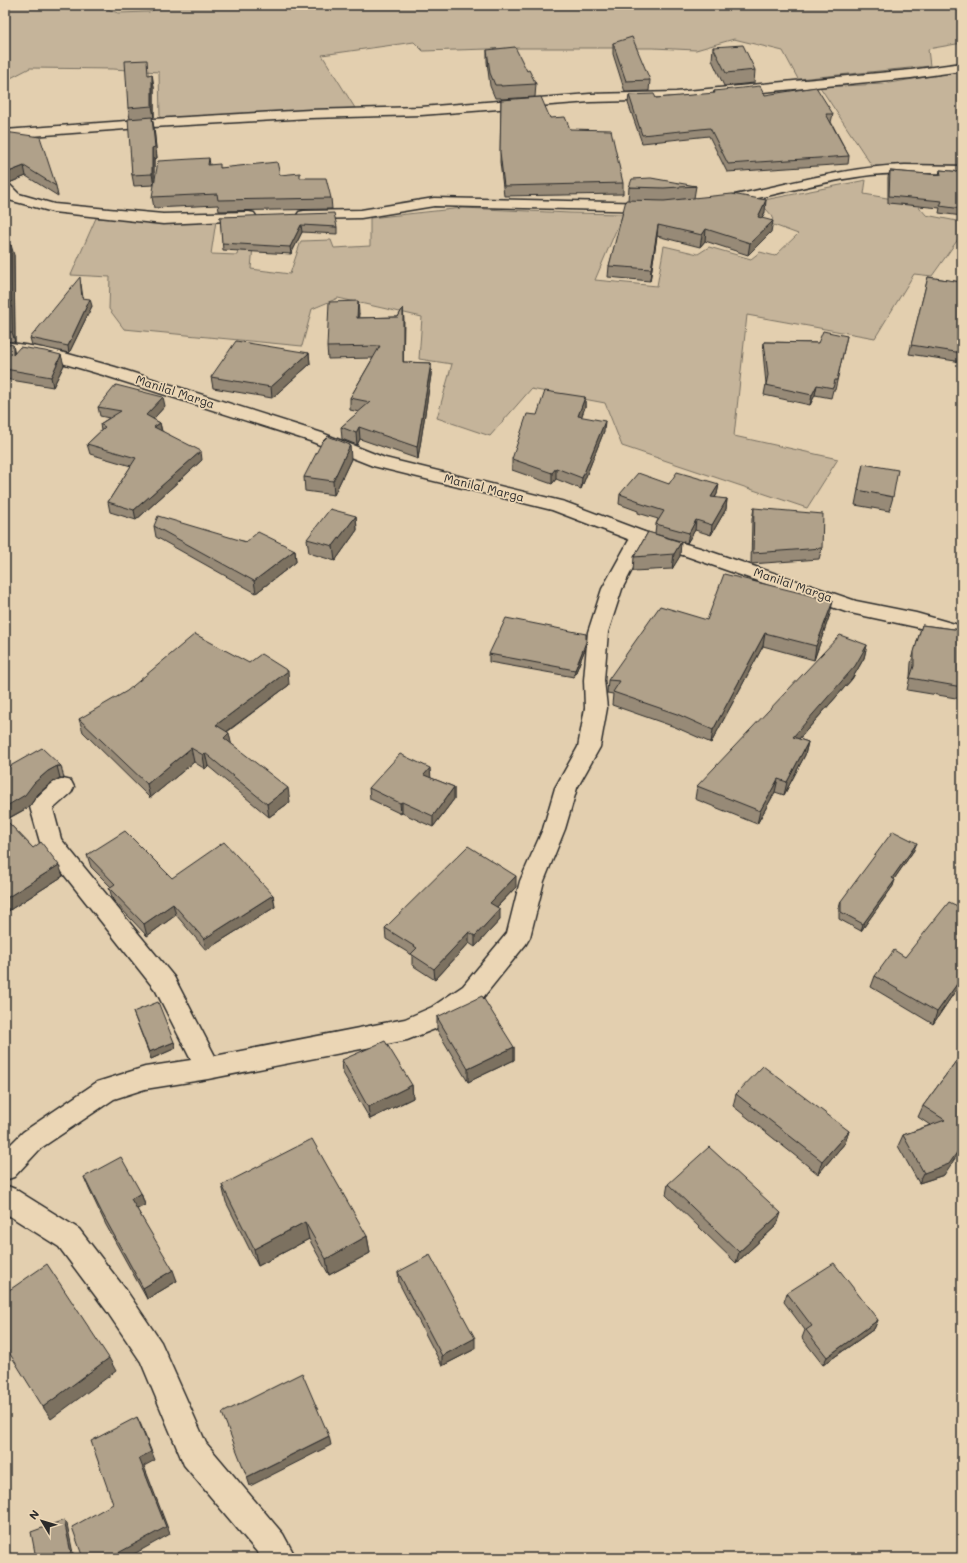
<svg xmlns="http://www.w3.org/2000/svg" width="967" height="1563" font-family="Mali,sans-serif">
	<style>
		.green { fill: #c5b49a; stroke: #787062 }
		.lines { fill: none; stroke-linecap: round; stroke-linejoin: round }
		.minor-casing { stroke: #2b2b2b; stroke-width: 3 }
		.tertiary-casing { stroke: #2b2b2b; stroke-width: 3 }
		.minor { fill: #ebd6b5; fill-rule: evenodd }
		.tertiary { fill: #ebd6b5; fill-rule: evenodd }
		.wall { fill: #978a77; stroke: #2b2b2b }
		.shaded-wall { fill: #7b7161; stroke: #2b2b2b }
		.building { fill: #b0a18a; stroke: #2b2b2b }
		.labels { text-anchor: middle; stroke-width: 3.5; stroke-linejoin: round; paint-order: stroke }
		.street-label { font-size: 12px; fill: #2b2b2b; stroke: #ebd6b5 }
	</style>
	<rect width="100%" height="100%" fill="#e3cfaf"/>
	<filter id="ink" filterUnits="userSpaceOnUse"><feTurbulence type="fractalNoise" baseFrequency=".025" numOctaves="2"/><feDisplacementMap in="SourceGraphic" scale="8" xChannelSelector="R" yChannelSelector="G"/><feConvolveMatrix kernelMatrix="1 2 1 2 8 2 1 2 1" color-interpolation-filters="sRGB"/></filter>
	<g filter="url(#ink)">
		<!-- green -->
		<g class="green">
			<path d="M 5,5 L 97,5 L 118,13 L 149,12 L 164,5 L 962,5 L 962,43 L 928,49 L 930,66 L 798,79 L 783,51 L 734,39 L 696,50 L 653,48 L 521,48 L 423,51 L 414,42 L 322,55 L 355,108 L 160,118 L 159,72 L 113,69 L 30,68 L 5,81 Z"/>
			<path d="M 962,71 L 962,165 L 872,166 L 820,87 L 883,84 Z"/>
			<path d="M 866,180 L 864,194 L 916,203 L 926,215 L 962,222 L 962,239 L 959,238 L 932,276 L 914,274 L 875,338 L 747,315 L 734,436 L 838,459 L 807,508 L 622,446 L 605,403 L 531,389 L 490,436 L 437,418 L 452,364 L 419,359 L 422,317 L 338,298 L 312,309 L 302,346 L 124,329 L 109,309 L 110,277 L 71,275 L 96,218 L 216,221 L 211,254 L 237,255 L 239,246 L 253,246 L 251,269 L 290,274 L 301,241 L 331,240 L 334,248 L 370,246 L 370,218 L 463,208 L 570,213 L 623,214 L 595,280 L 657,286 L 664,246 L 698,254 L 709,247 L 751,259 L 760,252 L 775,256 L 798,234 L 771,224 L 773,217 L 759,201 Z"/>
		</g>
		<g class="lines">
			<defs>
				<g id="minor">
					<path d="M 962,63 L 962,71 L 911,78 L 676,100 L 590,102 L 421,115 L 310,118 L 153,127 L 5,138 L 5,130 L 153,119 L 310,110 L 421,107 L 590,94 L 676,92 L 911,70 Z"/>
					<path d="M 905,165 L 962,166 L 962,174 C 932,173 901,172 871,175 C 820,181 770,197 719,206 L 714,205 L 712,202 L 714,199 L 719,198 C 781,187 841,167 905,165 Z"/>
					<path d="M 5,184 L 10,185 L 19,194 L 54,204 L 163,214 L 249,212 L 254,213 L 256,216 L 254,219 L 249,220 L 163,224 L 53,212 L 9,200 L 5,196 Z"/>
					<path d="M 434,198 L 654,203 L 659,204 L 661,207 L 659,210 L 654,211 L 434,206 L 361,218 L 304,219 L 299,218 L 297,215 L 299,212 L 304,211 L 361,210 Z"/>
					<path d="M 640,531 L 647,533 L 649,537 L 622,589 L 608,632 L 604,680 L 607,708 L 600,747 L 577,788 L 565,829 L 544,881 L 530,937 L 526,944 L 481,1000 L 450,1023 L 407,1040 L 208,1079 L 145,1089 L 114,1099 L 41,1148 L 14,1177 L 5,1180 L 5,1150 L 23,1132 L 97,1082 L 145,1067 L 191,1060 L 156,991 L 43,848 L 40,842 L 30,807 C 34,799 52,781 61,779 C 65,779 68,780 71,781 L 74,787 L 71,793 L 53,809 L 61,839 L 174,977 L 215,1056 L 405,1019 L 432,1007 L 463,986 L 507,933 L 520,881 L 543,829 L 555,788 L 578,747 L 585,708 L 584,680 L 588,632 L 602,589 L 633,533 Z"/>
					<path d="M 5,1185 L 15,1189 L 79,1229 L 126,1290 L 161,1342 L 206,1443 L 283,1534 L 296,1558 L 262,1558 L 184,1465 L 141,1362 L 106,1310 L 59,1247 L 5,1213 Z"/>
				</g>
				<path id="tertiary" d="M 5,342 L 50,349 L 115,367 L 322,433 L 385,458 L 565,502 L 647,533 L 700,548 L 856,601 L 916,613 L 962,626 L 962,640 L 916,627 L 846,612 L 686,556 L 633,541 L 552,510 L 373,466 L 310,441 L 103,375 L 48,359 L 5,352 Z"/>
			</defs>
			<!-- minor casing -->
			<use href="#minor" class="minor-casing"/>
			<!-- tertiary casing -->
			<use href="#tertiary" class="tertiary-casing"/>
			<!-- minor -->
			<use href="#minor" class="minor"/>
			<!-- tertiary -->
			<use href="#tertiary" class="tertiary"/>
		</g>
		<!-- wall -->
		<g class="wall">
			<path d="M 613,43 L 650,80 L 649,91 L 625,92 L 613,54 Z"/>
			<path d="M 713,47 L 755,70 L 754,83 L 724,86 L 712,60 Z"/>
			<path d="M 487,50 L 527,71 L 536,84 L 535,97 L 501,99 L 501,98 L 495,98 L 490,86 L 487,62 Z"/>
			<path d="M 149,75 L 154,86 L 154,117 L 152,118 L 154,128 L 157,158 L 154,159 L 154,185 L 134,186 L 132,175 L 130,119 L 128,108 Z"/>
			<path d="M 714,91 L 765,95 L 833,114 L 831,122 L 849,156 L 848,164 L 727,172 L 709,136 L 642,143 L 628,103 L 629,95 L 656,98 L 713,94 Z"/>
			<path d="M 501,100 L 550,118 L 570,129 L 623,183 L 623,194 L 504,196 L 500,162 Z"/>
			<path d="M 5,132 L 56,186 L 58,196 L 26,176 L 9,183 L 5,183 Z"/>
			<path d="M 209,158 L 210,165 L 220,168 L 300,178 L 331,198 L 332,209 L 219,211 L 218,205 L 154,208 L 152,197 Z"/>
			<path d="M 940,170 L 962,172 L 962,216 L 939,213 L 940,208 L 888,203 L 888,177 L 890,171 L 939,175 Z"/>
			<path d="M 696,186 L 694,198 L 765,212 L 762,218 L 771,232 L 748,255 L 705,241 L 700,247 L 657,236 L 650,281 L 608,277 L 609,266 L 628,200 L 629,187 Z"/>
			<path d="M 220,217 L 337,227 L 337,234 L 302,232 L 291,254 L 223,250 Z"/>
			<path d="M 5,246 L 14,255 L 15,342 L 5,341 Z"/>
			<path d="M 928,277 L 961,282 L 962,278 L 962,362 L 909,354 Z"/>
			<path d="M 81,284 L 83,298 L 92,306 L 69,353 L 32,345 L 30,338 Z"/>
			<path d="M 403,308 L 403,362 L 431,363 L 431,375 L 418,459 L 360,439 L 357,445 L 342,439 L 341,427 L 359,412 L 350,410 L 350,398 L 373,358 L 328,359 L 327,347 L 359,313 L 358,318 L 398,317 Z"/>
			<path d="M 847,336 L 835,390 L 833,390 L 831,398 L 815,395 L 810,405 L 764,395 L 766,384 L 763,352 L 764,342 L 818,343 Z"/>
			<path d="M 5,343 L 15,353 L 64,365 L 53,387 L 5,379 Z"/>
			<path d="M 309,353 L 310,364 L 272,398 L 213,388 L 211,377 Z"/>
			<path d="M 585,397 L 585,407 L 581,417 L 604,431 L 581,489 L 556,479 L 552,484 L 512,470 L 512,459 L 537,415 Z"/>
			<path d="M 165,406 L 153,419 L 160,423 L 162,431 L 202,460 L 136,520 L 110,512 L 108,502 L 131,466 L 90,454 L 87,444 L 101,431 L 100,424 L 109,418 L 100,416 L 98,407 Z"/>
			<path d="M 351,459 L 334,495 L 305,491 L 304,477 Z"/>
			<path d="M 863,464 L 893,497 L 889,511 L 855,505 Z"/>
			<path d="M 669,484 L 719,484 L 717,494 L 715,498 L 727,499 L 726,509 L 711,535 L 695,530 L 687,543 L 655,534 L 656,524 L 658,519 L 638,513 L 638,511 L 619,504 L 620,494 Z"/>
			<path d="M 754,508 L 822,548 L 819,559 L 751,564 L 752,519 Z"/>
			<path d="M 356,516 L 357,530 L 335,561 L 309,553 L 307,539 Z"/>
			<path d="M 154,526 L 295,550 L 296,562 L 256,593 L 156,537 Z"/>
			<path d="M 648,532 L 680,556 L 672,569 L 633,571 L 634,557 Z"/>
			<path d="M 830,614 L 814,660 L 763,646 L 711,743 L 675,727 L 612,705 L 613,694 L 607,693 L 608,680 L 707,620 Z"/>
			<path d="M 922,625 L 962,630 L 962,699 L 907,690 L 910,677 L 911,663 Z"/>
			<path d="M 586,634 L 585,649 L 574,677 L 489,662 L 489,654 Z"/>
			<path d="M 867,645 L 864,658 L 852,679 L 799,739 L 808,742 L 805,755 L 784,795 L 775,792 L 757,824 L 695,799 L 697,786 Z"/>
			<path d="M 249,663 L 289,685 L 227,732 L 231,743 L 290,802 L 269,817 L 208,766 L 205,769 L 194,762 L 150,798 L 83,732 L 79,719 Z"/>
			<path d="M 61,766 L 64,778 L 60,778 L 52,782 L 38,794 L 29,807 L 6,820 L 33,848 L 63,876 L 5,913 L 5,769 Z"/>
			<path d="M 431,778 L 454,787 L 454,799 L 433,827 L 402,813 L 401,814 L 370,799 L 369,788 Z"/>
			<path d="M 914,850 L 894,879 L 893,886 L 861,931 L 839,919 L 839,908 L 841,901 Z"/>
			<path d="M 87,855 L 172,878 L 273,895 L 275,907 L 206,950 L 176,915 L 147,936 L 113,900 L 109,888 L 111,887 L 91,867 Z"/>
			<path d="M 516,887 L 497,907 L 500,920 L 475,947 L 469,943 L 435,980 L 412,965 L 412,955 L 386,939 L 385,928 Z"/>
			<path d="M 962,908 L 962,981 L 933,1024 L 871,987 L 875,976 L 905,957 Z"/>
			<path d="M 133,1012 L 174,1042 L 176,1048 L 151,1059 Z"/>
			<path d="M 437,1017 L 514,1047 L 514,1060 L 468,1082 L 437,1030 Z"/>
			<path d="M 962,1053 L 944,1175 L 919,1183 L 898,1146 L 903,1135 L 930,1125 L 918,1117 L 923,1106 Z"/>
			<path d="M 342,1060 L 412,1085 L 413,1098 L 370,1119 L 343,1073 Z"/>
			<path d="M 736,1094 L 849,1131 L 845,1143 L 818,1174 L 733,1106 Z"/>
			<path d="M 84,1177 L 141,1193 L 145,1205 L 137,1209 L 177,1281 L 147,1299 L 106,1225 L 89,1189 Z"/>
			<path d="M 668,1184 L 777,1225 L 736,1263 L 666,1195 Z"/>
			<path d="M 222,1185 L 367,1236 L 370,1253 L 329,1275 L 309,1239 L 258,1266 L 226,1202 Z"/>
			<path d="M 398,1272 L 475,1349 L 442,1366 L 399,1283 Z"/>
			<path d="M 787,1293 L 878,1320 L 874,1329 L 823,1365 L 802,1338 L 805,1330 L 784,1302 Z"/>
		</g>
		<!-- shaded-wall -->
		<g class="shaded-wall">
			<path d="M 152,74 L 154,86 L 154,117 L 152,106 Z"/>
			<path d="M 152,117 L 154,128 L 157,158 L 154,159 L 154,185 L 152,174 Z"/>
			<path d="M 24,166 L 26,176 L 9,183 L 6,173 Z"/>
			<path d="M 766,200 L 765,212 L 756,228 L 758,217 Z"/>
			<path d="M 773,221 L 771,232 L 748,255 L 750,243 Z"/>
			<path d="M 301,225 L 302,232 L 291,254 L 290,247 Z"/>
			<path d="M 658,225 L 657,236 L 650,281 L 651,269 Z"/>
			<path d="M 706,229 L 705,241 L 700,247 L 702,235 Z"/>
			<path d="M 11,245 L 14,255 L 15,342 L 12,332 Z"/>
			<path d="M 90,299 L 92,306 L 69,353 L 68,346 Z"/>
			<path d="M 358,301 L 359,313 L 358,330 L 357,318 Z"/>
			<path d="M 403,308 L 404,320 L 403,374 Z"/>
			<path d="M 13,345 L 15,355 L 13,355 Z"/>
			<path d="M 309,353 L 310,364 L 272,398 L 271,387 Z"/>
			<path d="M 61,355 L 64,365 L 53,387 L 51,377 Z"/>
			<path d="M 431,363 L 431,375 L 418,459 L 417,447 Z"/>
			<path d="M 817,385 L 815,395 L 810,405 L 812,395 Z"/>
			<path d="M 163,397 L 165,406 L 148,425 L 146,415 Z"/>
			<path d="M 585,397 L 585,407 L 578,427 L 578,416 Z"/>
			<path d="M 605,421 L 604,431 L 581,489 L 582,478 Z"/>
			<path d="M 160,423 L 162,433 L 154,427 Z"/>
			<path d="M 359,427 L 360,439 L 357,445 L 356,433 Z"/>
			<path d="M 350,445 L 351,459 L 334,495 L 333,481 Z"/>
			<path d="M 201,451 L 202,460 L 136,520 L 134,510 Z"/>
			<path d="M 556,468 L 556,479 L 552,484 L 552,473 Z"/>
			<path d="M 719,484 L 717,494 L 709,508 L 711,497 Z"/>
			<path d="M 727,499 L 726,509 L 711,535 L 712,525 Z"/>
			<path d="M 356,516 L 357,530 L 335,561 L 333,546 Z"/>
			<path d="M 696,520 L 695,530 L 687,543 L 689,533 Z"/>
			<path d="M 681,542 L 680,556 L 672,569 L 674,554 Z"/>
			<path d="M 295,550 L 296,562 L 256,593 L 254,581 Z"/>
			<path d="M 833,601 L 830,614 L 814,660 L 816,646 Z"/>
			<path d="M 765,633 L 763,646 L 711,743 L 713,730 Z"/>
			<path d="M 586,642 L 585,649 L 574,677 L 575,670 Z"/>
			<path d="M 867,645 L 864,658 L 852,679 L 790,749 L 793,737 Z"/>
			<path d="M 288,671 L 289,685 L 218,738 L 216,725 Z"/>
			<path d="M 229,733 L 232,747 L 224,738 Z"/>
			<path d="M 808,742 L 805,755 L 784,795 L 787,782 Z"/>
			<path d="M 191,748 L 194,762 L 150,798 L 147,784 Z"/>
			<path d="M 205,753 L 208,766 L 205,769 L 203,755 Z"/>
			<path d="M 57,766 L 60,778 L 52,782 L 38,794 L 29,807 L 5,820 L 5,807 L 48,771 Z"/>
			<path d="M 430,768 L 431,779 L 424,775 Z"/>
			<path d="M 778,779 L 775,792 L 757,824 L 760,811 Z"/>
			<path d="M 454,787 L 454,799 L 433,827 L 433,816 Z"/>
			<path d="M 288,788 L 290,802 L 269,817 L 267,804 Z"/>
			<path d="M 402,802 L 402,813 L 401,814 L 400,803 Z"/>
			<path d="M 917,843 L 914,850 L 890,885 L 892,878 Z"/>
			<path d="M 59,865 L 63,876 L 5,913 L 5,899 Z"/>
			<path d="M 516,876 L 516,887 L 490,914 L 490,903 Z"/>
			<path d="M 895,880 L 893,886 L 861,931 L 863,924 Z"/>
			<path d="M 273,895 L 275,907 L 206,950 L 204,939 Z"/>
			<path d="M 173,904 L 176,915 L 147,936 L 144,924 Z"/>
			<path d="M 500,909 L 500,920 L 475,947 L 475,936 Z"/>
			<path d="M 469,932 L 469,943 L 435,980 L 434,969 Z"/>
			<path d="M 962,977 L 962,981 L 933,1024 L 937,1012 Z"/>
			<path d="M 174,1042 L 176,1048 L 151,1059 L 149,1052 Z"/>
			<path d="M 514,1047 L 514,1060 L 468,1082 L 468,1069 Z"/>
			<path d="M 412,1085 L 413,1098 L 370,1119 L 368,1107 Z"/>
			<path d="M 849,1131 L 845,1143 L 818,1174 L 822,1161 Z"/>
			<path d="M 962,1145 L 962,1148 L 944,1175 L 919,1183 L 924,1173 Z"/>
			<path d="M 141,1193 L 145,1205 L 135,1210 L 131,1199 Z"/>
			<path d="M 781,1213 L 777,1225 L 736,1263 L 739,1252 Z"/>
			<path d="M 305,1222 L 309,1239 L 258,1266 L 254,1249 Z"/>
			<path d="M 367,1236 L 370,1253 L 329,1275 L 326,1259 Z"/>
			<path d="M 173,1270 L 177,1281 L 147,1299 L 143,1288 Z"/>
			<path d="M 878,1320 L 874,1329 L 823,1365 L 827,1357 Z"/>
			<path d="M 475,1338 L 475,1349 L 442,1366 L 442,1356 Z"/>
			<path d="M 109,1358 L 116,1371 L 51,1419 L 43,1407 Z"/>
			<path d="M 137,1417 L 141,1425 L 155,1460 L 144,1466 L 170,1534 L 127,1558 L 109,1558 L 139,1458 Z"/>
			<path d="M 329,1436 L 331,1445 L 250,1486 L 247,1477 Z"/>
			<path d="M 64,1520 L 67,1524 L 74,1558 L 60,1558 Z"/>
		</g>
		<!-- building -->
		<g class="building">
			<path d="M 632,37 L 650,80 L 626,81 L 613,43 Z"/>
			<path d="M 743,45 L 755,70 L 726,73 L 713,47 Z"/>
			<path d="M 515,47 L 527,71 L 529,70 L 536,84 L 501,86 L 501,85 L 495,85 L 490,73 L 487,50 Z"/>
			<path d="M 147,60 L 148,75 L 152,74 L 152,106 L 128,108 L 125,61 Z"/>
			<path d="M 760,86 L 765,95 L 816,87 L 833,114 L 826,114 L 849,156 L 728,164 L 710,128 L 642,135 L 629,95 L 654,94 L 656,98 L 715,93 L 714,91 Z"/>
			<path d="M 541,97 L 550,118 L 565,117 L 570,129 L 611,130 L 623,183 L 504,186 L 500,152 L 501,100 Z"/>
			<path d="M 152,117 L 155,147 L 152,148 L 152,174 L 132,175 L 128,119 Z"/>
			<path d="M 5,132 L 40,137 L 56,186 L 24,166 L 6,173 L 5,173 Z"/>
			<path d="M 209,158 L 208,165 L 220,164 L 220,168 L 277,162 L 280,175 L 300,173 L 300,178 L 326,178 L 331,198 L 218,200 L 217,194 L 152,197 L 158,161 Z"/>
			<path d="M 940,170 L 962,172 L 962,209 L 940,206 L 942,201 L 889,196 L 890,171 L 941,175 Z"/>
			<path d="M 651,178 L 696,186 L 664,188 L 629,187 L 632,179 Z"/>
			<path d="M 732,194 L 766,200 L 758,217 L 773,221 L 750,243 L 706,229 L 702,235 L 658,225 L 651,269 L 609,266 L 626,200 L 664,201 Z"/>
			<path d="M 334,213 L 337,227 L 301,225 L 290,247 L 222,243 L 220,217 Z"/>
			<path d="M 11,245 L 12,332 L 5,332 L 5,246 Z"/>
			<path d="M 80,277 L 82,298 L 90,299 L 68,346 L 30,338 Z"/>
			<path d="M 928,277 L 961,282 L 962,278 L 962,353 L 911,345 Z"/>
			<path d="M 358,301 L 357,318 L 398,317 L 403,308 L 403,362 L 431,363 L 417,447 L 359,427 L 356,433 L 341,427 L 370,402 L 350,398 L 380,346 L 327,347 L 329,302 Z"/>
			<path d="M 823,331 L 847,336 L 837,380 L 835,380 L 833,388 L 817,385 L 812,395 L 766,385 L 768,375 L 764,342 L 818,343 Z"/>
			<path d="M 236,341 L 309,353 L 271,387 L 211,377 Z"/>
			<path d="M 5,343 L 13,345 L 13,355 L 20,347 L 45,351 L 61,355 L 51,377 L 5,369 Z"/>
			<path d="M 116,385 L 163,397 L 146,415 L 160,423 L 154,427 L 201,451 L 134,510 L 108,502 L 136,458 L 87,444 L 105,427 L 100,424 L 121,411 L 98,407 Z"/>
			<path d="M 545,391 L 585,397 L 578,416 L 605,421 L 582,478 L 556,468 L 552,473 L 512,459 L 527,414 L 537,415 Z"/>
			<path d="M 328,436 L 350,445 L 333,481 L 304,477 L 322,442 Z"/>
			<path d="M 863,464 L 898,470 L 893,497 L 858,490 Z"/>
			<path d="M 677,472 L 719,484 L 711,497 L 727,499 L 712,525 L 696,520 L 689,533 L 656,524 L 664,511 L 639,503 L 639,501 L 620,494 L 638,473 L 669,484 Z"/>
			<path d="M 754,508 L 823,514 L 822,548 L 753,553 Z"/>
			<path d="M 330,509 L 356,516 L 333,546 L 307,539 Z"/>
			<path d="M 158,516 L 246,542 L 258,532 L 295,550 L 254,581 L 154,526 Z"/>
			<path d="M 648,532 L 681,542 L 674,554 L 634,557 Z"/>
			<path d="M 724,574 L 833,601 L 816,646 L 765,633 L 713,730 L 677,714 L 613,692 L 620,681 L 608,680 L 660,606 L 707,620 Z"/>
			<path d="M 506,618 L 586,634 L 586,642 L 575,670 L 489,654 Z"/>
			<path d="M 922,625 L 962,630 L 962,687 L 910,678 L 914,666 L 914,652 Z"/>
			<path d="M 195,634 L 249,663 L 261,654 L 288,671 L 216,725 L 229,733 L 224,738 L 288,788 L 267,804 L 205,753 L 203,755 L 191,748 L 147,784 L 79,719 L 127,691 Z"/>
			<path d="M 840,635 L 867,645 L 855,666 L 793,737 L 808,742 L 787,782 L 778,779 L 760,811 L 697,786 Z"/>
			<path d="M 42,748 L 61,766 L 57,766 L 48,771 L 34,783 L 25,795 L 5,807 L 5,769 Z"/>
			<path d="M 400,754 L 430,768 L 424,775 L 454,787 L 433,816 L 402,802 L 400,803 L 369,788 Z"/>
			<path d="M 5,819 L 33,848 L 41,842 L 59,865 L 5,899 L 5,865 L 7,864 L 5,862 Z"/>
			<path d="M 125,831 L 172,878 L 224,842 L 273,895 L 204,939 L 173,904 L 144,924 L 109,888 L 115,884 L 87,855 Z"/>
			<path d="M 893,831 L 917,843 L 892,878 L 895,880 L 863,924 L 841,912 L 841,901 Z"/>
			<path d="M 468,846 L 516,876 L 490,903 L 500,909 L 475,936 L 469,932 L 434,969 L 411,954 L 417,948 L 385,928 Z"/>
			<path d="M 949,902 L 962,908 L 962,977 L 937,1012 L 875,976 L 894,950 L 905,957 Z"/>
			<path d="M 482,996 L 514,1047 L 468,1069 L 437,1017 Z"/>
			<path d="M 158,1002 L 174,1042 L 149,1052 L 133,1012 Z"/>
			<path d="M 385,1041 L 412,1085 L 368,1107 L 342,1060 Z"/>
			<path d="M 962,1053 L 962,1145 L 949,1164 L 924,1173 L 903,1135 L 945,1120 L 923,1106 Z"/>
			<path d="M 763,1066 L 849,1131 L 822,1161 L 736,1094 Z"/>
			<path d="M 312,1139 L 367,1236 L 326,1259 L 305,1222 L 254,1249 L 222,1185 Z"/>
			<path d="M 709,1147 L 781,1213 L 739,1252 L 668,1184 Z"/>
			<path d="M 121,1157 L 141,1193 L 131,1199 L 173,1270 L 143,1288 L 102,1213 L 84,1177 Z"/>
			<path d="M 430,1255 L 475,1338 L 442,1356 L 398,1272 Z"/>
			<path d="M 834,1263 L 878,1320 L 827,1357 L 806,1330 L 812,1326 L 787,1293 Z"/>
			<path d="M 47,1264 L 109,1358 L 43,1407 L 5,1346 L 5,1293 Z"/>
			<path d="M 302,1373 L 329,1436 L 247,1477 L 222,1413 Z"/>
			<path d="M 137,1417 L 151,1452 L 139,1458 L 166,1527 L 109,1558 L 83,1558 L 72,1527 L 113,1504 L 91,1441 Z"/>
			<path d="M 64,1520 L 71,1553 L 60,1558 L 36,1558 L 31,1532 Z"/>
		</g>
	</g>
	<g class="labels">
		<!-- street labels -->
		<g class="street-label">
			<text transform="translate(175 392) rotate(18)" y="4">Manilal Marga</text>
			<text transform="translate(484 488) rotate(14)" y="4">Manilal Marga</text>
			<text transform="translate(793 585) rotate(19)" y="4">Manilal Marga</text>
		</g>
	</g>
	<!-- margin -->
	<rect width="967" height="1563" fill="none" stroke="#ebd6b5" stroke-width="20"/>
	<rect x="10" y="10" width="947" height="1543" fill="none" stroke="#2b2b2b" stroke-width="1.5" filter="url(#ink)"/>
	<!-- north arrow -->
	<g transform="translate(42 1521) rotate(308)" stroke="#ebd6b5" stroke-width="3" paint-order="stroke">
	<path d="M0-3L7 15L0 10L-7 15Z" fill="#2b2b2b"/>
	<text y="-6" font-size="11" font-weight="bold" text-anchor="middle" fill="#2b2b2b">N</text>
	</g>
</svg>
